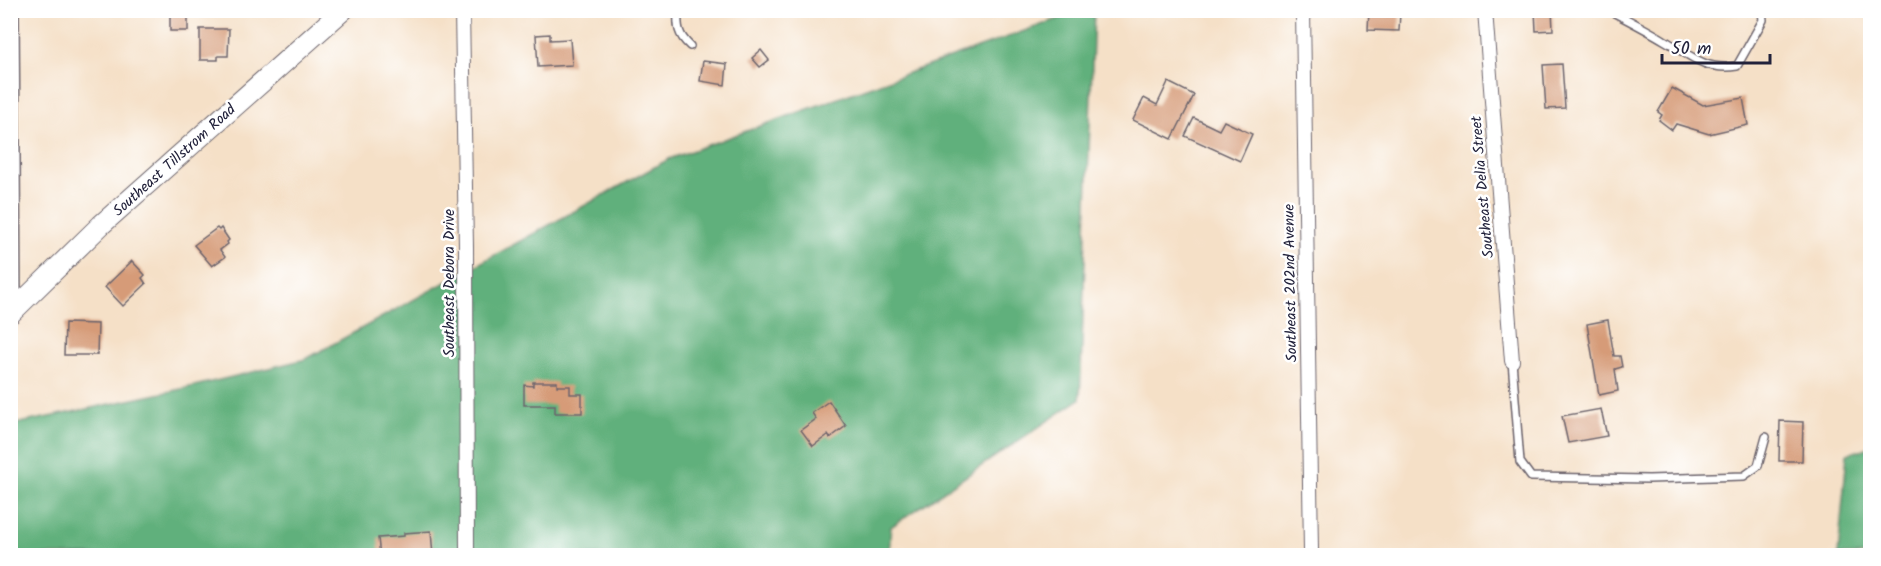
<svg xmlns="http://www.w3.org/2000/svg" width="1881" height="566" font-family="Kalam,sans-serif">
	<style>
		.forest { fill: #61b07b; stroke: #42695b; stroke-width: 1.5 }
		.building { fill: #d69b78 }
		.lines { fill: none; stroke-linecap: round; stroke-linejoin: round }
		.service-casing { stroke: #6c646c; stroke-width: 10 }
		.minor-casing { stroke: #6c646c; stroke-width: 16 }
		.secondary-casing { stroke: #6c646c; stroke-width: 22 }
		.service { stroke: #fff; stroke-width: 7 }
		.minor { stroke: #fff; stroke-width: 14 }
		.secondary { stroke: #fff; stroke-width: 20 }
		.labels { text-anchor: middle; stroke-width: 5; stroke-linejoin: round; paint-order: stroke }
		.street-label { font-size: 15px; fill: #22223b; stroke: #fff }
	</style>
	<rect width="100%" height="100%" fill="#fff"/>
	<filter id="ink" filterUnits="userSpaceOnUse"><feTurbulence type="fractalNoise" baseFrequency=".0167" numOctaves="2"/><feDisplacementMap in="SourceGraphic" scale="12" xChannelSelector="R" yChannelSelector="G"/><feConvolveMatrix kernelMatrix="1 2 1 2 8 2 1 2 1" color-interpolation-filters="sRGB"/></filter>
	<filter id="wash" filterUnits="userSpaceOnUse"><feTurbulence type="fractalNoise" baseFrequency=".008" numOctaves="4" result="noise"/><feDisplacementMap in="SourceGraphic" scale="24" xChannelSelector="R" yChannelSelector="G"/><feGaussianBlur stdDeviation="1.35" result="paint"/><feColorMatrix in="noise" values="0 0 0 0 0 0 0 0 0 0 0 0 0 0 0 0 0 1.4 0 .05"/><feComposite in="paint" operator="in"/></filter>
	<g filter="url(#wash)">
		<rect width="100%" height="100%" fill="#f5e0c7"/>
		<!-- forest -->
		<g class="forest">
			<path d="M 1080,11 L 1094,11 L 1080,399 L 891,527 L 889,555 L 11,555 L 10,425 L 186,388 L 306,359 L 669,159 Z"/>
			<path d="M 1870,447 L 1870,555 L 1838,555 L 1847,454 Z"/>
		</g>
		<g id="blocks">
			<!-- building -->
			<g class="building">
				<rect x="170" y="10" width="18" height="21"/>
				<path d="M 1535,10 L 1552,10 L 1553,30 L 1536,31 Z"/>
				<path d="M 1369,11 L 1400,12 L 1399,31 L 1368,30 Z"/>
				<path d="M 200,29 L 229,29 L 228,56 L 218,56 L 218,60 L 200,60 Z"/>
				<path d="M 550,34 L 550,40 L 570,39 L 572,65 L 538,67 L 536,35 Z"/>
				<path d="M 761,50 L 769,60 L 760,67 L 752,58 Z"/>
				<path d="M 703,61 L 727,64 L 725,85 L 700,81 Z"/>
				<path d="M 1562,64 L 1565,108 L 1546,109 L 1543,65 Z"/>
				<path d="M 1168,82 L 1194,95 L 1172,139 L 1133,120 L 1144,98 L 1157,105 Z"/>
				<path d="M 1672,88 L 1703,105 L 1743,98 L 1748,125 L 1709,134 L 1676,124 L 1672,130 L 1659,120 L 1662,115 L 1658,112 Z"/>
				<path d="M 1194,118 L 1219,130 L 1224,121 L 1252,134 L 1240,161 L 1185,136 Z"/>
				<path d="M 217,228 L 219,230 L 221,228 L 229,240 L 227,242 L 228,244 L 220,250 L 225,257 L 212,266 L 194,245 Z"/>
				<path d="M 132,261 L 145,275 L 142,278 L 146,284 L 123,306 L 105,287 Z"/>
				<path d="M 1608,320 L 1614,356 L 1620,356 L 1622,367 L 1615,369 L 1618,391 L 1599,395 L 1587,324 Z"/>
				<path d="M 65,323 L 98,324 L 97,355 L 64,355 Z"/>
				<path d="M 533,382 L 557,382 L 557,386 L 570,386 L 570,394 L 582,394 L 582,413 L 555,413 L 555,405 L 524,405 L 524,385 L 533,386 Z"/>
				<path d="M 829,401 L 846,426 L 830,438 L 828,435 L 813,446 L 801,430 L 816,419 L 812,413 Z"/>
				<path d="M 1601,409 L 1607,436 L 1568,443 L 1562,416 Z"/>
				<path d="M 1780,421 L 1803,422 L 1802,461 L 1779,461 Z"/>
				<path d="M 431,531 L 433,556 L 404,556 L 404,552 L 396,552 L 396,556 L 380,556 L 378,538 L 404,536 L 404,533 Z"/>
			</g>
		</g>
	</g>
	<g filter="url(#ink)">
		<use href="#blocks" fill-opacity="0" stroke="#6c646c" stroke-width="1.5"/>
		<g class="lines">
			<defs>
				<g id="service">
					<path d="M 15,10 L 17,302"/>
					<path d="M 678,10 C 677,27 678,35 690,46"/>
					<path d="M 1609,10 C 1628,20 1646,29 1664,40 C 1690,55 1704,71 1737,66 L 1763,20 L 1762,11 L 1760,10"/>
					<path d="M 1512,361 L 1520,462 L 1531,477 L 1649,479 L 1744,476 L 1758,466 L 1766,437"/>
				</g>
				<g id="minor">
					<path d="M 462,10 L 466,247 L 467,556"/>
					<path d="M 1303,10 L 1311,551 L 1309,556"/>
					<path d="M 1485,10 L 1512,361"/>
				</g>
				<path id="secondary" d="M 10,314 L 101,225 L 343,10"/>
			</defs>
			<!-- service casing -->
			<use href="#service" class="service-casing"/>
			<!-- minor casing -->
			<use href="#minor" class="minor-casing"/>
			<!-- secondary casing -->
			<use href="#secondary" class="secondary-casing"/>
			<!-- service -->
			<use href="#service" class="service"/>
			<!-- minor -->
			<use href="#minor" class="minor"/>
			<!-- secondary -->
			<use href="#secondary" class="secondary"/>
		</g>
	</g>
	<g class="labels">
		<!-- street labels -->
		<g class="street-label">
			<text transform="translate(174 160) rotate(-42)" y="5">Southeast Tillstrom Road</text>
			<text transform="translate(1482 187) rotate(-95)" y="5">Southeast Delia Street</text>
			<text transform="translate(449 283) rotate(-90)" y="5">Southeast Debora Drive</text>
			<text transform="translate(1290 283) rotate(-91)" y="5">Southeast 202nd Avenue</text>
		</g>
	</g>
	<!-- margin -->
	<rect width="1881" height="566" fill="none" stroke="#fff" stroke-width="36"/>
	<!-- scale -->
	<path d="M1662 54v9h108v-9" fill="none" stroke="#22223b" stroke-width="3"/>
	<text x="1671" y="54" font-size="18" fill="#22223b" stroke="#ffffff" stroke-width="4.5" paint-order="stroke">50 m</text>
</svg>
